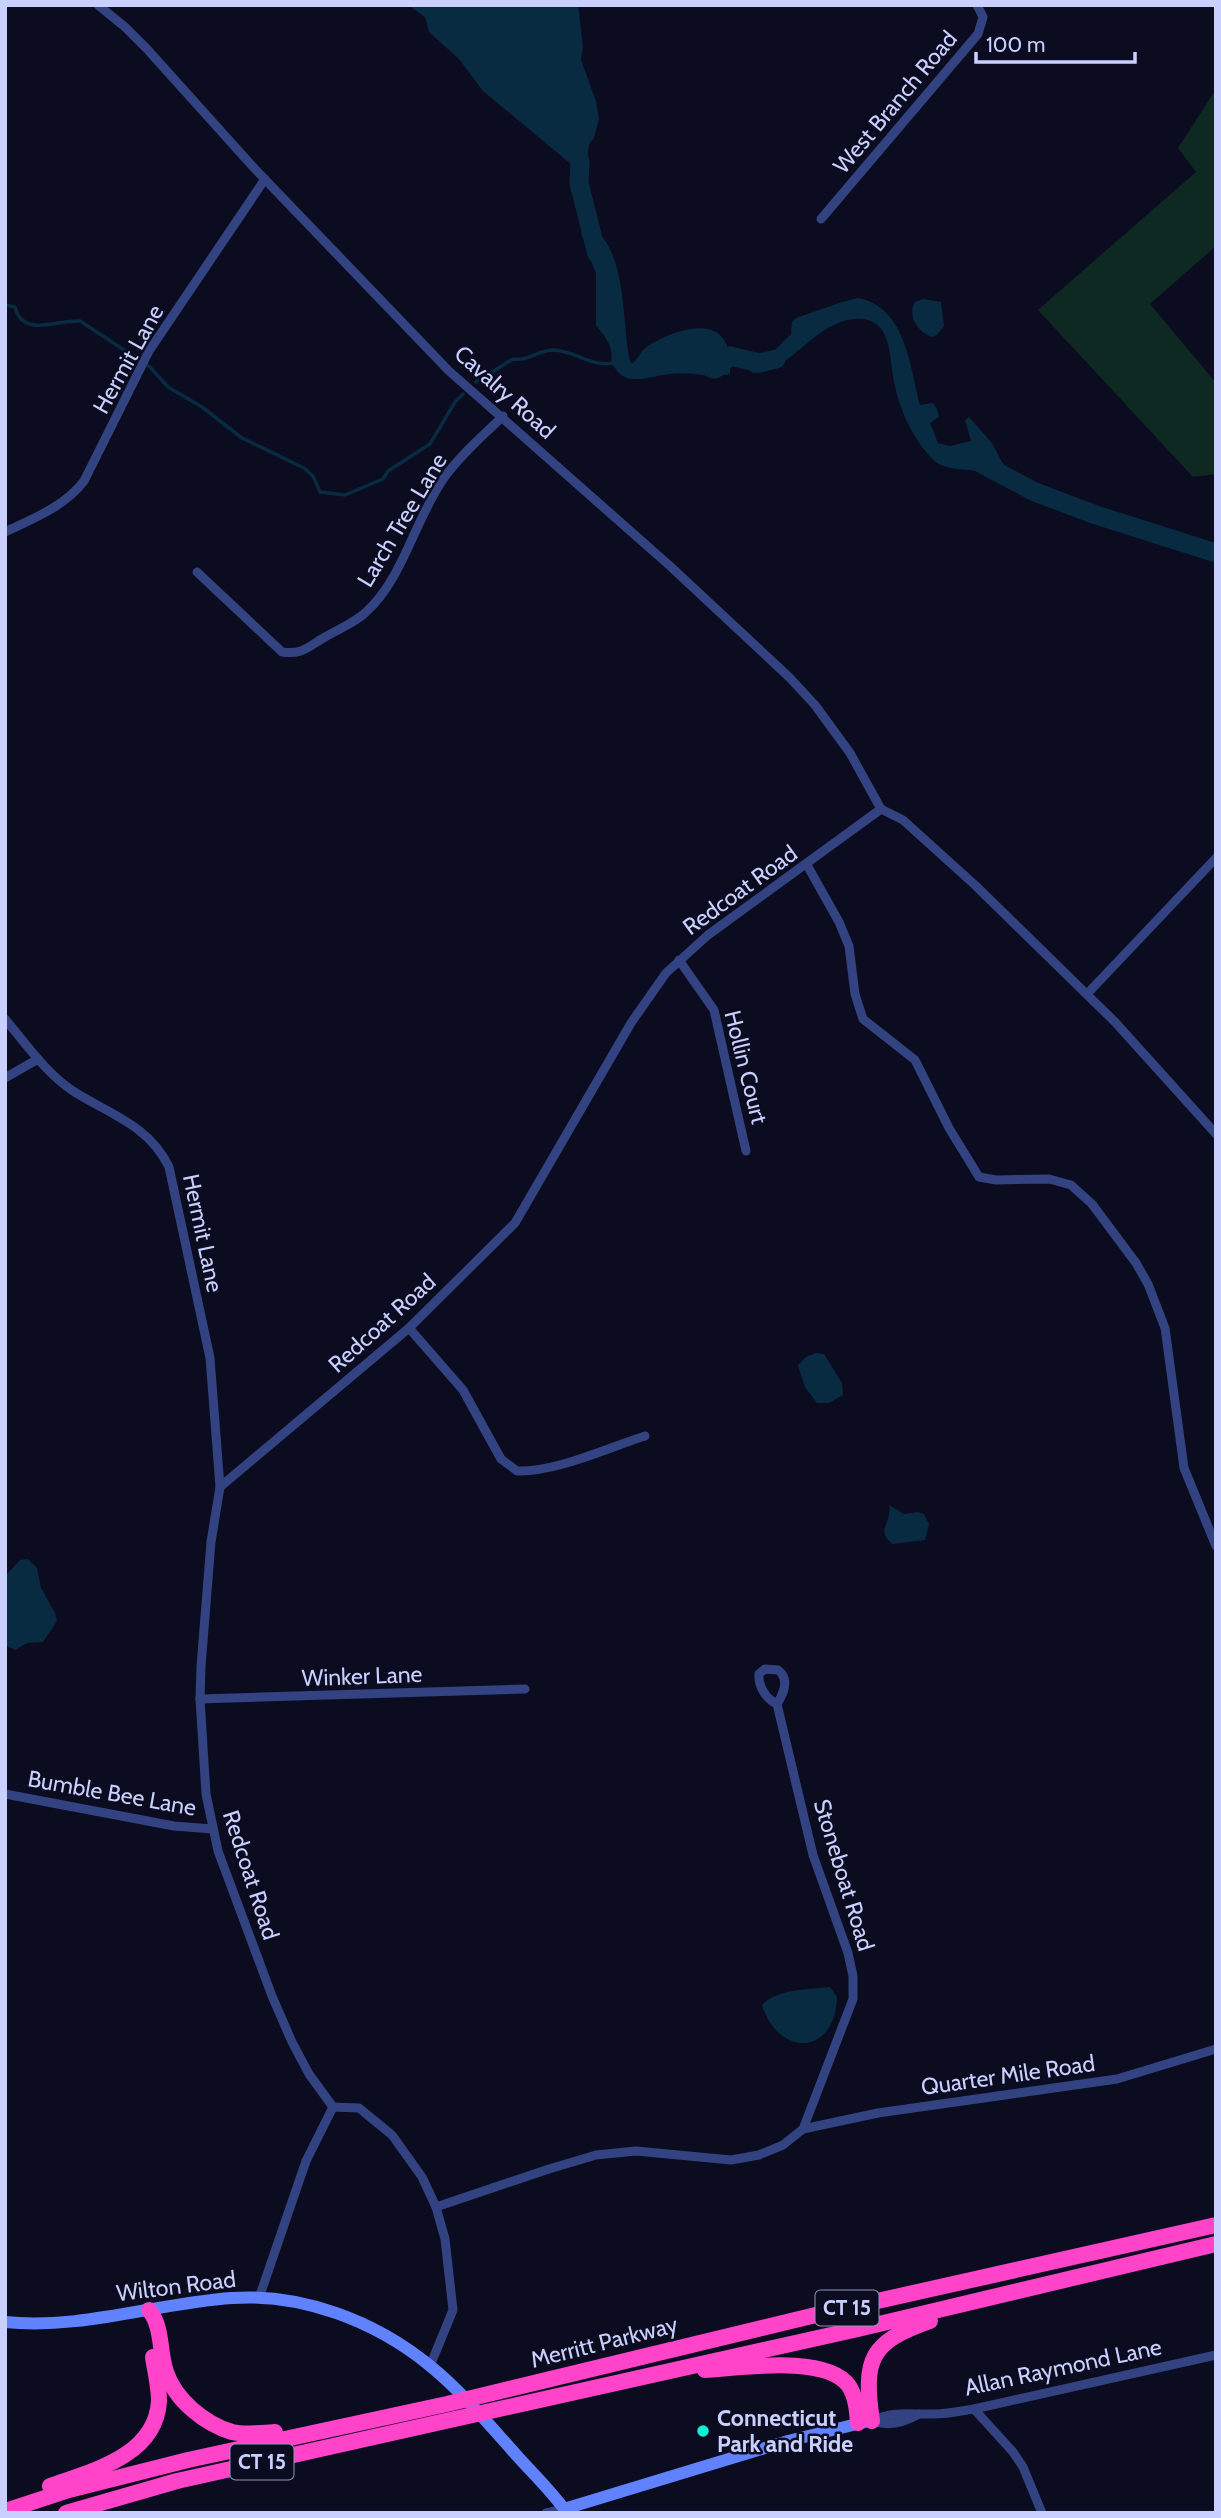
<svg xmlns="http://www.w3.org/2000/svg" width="1221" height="2518" font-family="Cabin,sans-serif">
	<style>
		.green { fill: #0e2922 }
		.water { fill: #082b41 }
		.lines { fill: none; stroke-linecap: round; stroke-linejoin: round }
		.stream { stroke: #082b41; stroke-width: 3.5 }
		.river { stroke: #082b41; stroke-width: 19 }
		.street { stroke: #334281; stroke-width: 9 }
		.secondary { stroke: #6082ff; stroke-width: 12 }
		.highway { stroke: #ff44ca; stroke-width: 16 }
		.poi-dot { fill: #00f4d3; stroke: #0b0c1f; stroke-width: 2.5 }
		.labels { text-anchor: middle; stroke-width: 5; stroke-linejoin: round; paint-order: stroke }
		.shield { fill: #0b0c1f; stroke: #9095bc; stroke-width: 2 }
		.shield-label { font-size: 21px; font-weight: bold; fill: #c9d0ff }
		.street-label { font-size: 23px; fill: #c9d0ff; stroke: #0b0c1f }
		.poi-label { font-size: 23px; font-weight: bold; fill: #c9d0ff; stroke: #0b0c1f; text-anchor: start }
	</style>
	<rect width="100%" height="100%" fill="#0b0c1f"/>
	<!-- green -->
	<path class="green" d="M 1216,89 L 1216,246 L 1150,304 L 1216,383 L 1216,474 L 1193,477 L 1038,310 L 1196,172 L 1178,148 Z"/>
	<!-- water -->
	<g class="water">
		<path d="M 408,5 L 578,5 L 583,46 L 581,60 L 596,101 L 599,119 L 594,138 L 589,144 L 587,161 L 577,169 L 483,91 L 459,59 L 429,32 L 425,17 Z"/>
		<path d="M 590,230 L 597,231 C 627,259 622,324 630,362 L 633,363 C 639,358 641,350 648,346 C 664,335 705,318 721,336 C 731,347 730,361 730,374 C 711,379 690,371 670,374 C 656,375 641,382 627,378 C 620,376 616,369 611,363 C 614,345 606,339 596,325 L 596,274 L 581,233 Z"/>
		<path d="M 858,298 C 906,307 910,367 920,405 L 933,403 L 937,409 L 939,417 L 930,423 L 938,443 L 950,446 L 971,441 L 965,420 L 969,417 L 992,443 L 1002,462 L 1009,471 L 1000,479 C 979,466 964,473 944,466 C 928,462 908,427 903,412 C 898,401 895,388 893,376 C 889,350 890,316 854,319 C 813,323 790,373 753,373 L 749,370 L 750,362 L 766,359 L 791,334 L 792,322 L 796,318 L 842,302 Z"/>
		<path d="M 923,299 L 941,302 L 944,326 L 937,335 L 932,337 C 918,332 907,316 915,302 Z"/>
		<path d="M 816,1353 L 824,1354 L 842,1383 L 843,1395 L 829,1403 L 817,1403 L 805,1387 L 799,1369 L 798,1365 L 806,1357 Z"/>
		<path d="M 889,1505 L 904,1514 L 918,1512 L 924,1514 L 929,1524 L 925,1540 L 893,1544 C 874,1531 893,1522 889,1505 Z"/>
		<path d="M 28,1559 L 37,1568 L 41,1588 L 55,1613 L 57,1621 L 43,1642 L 27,1643 L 15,1650 L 5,1645 L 5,1576 L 20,1560 Z"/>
		<path d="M 830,1987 L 837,1997 C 835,2057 778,2057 762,2005 C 778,1988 809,1990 830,1987 Z"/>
	</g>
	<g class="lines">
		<!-- stream -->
		<g class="stream">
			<path d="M 5,305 L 15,307 C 23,339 58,319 80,321 L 150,367 L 168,387 L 202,407 L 242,438 L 304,468 L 313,476 L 320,492 L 345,495 L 383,479 L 388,471 L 430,444 L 455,402 L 463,394"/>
			<path d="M 476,382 L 513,359 C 530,361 537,350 554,350 C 575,351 591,367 613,363"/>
		</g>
		<!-- river -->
		<g class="river">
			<path d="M 580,161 L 579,183 L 597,254"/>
			<path d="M 711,368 L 715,369 L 730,356 L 760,363 L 776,359"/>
			<path d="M 982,464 L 1035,492 L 1096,515 L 1216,553"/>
		</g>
		<!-- street -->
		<g class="street">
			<path d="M 98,5 L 125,27 L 147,49 L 255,169 L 449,371 L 670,566 L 789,677 L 815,705 L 850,753 L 881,809"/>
			<path d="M 821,219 L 978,34 L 983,17 L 977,5"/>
			<path d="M 5,532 C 34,518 64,507 84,481 L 149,351 L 265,179"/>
			<path d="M 197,572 L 282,652 C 302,655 308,647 325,637 C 338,629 355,623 366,612 C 403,579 415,519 444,478 C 460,455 483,436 503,416"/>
			<path d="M 881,809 L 903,820 L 976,886 L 1115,1022 L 1216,1134"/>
			<path d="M 807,865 L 839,922 L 849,946 L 855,994 L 863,1019 L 915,1060 L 949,1128 L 979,1177 L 996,1180 L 1049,1179 L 1071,1185 L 1092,1204 L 1136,1263 L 1148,1284 L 1165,1328 L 1184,1468 L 1216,1546"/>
			<path d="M 679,960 L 714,1010 L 746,1151"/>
			<path d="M 1087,994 L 1216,858"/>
			<path d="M 5,1019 C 26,1044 46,1073 73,1091 C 109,1114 149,1125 169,1167 L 210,1358 L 220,1487 L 211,1542 L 201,1666 L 200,1699 L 206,1794 L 218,1851 L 272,1996 L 292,2042 L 309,2074 L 333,2107"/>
			<path d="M 5,1078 L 38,1059"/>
			<path d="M 409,1328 L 463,1390 L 501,1459 L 517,1471 C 557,1472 607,1448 645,1436"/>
			<path d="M 220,1487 L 409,1328 L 515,1223 L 631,1023 L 666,973 L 708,935 L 881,809"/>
			<path d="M 200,1699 L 525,1689"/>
			<path d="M 5,1794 L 174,1826 L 212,1829"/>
			<path d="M 333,2107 L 359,2108 L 392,2135 L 422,2177 L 436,2207 L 445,2239 L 453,2310 L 430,2366"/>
			<path d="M 803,2129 L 878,2113 L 1117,2079 L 1216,2049"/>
			<path d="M 436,2207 L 549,2169 L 596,2155 L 636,2151 L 731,2160 L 759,2155 L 783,2145 L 803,2129 L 853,1999 L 853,1976 L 848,1953 L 813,1855 L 777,1704 C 766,1699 758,1686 759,1674 L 765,1669 L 778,1670 C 790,1679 784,1693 777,1704"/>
			<path d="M 259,2298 L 306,2161 L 333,2107"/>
			<path d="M 974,2409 L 1013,2452 L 1023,2467 L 1042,2513"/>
			<path d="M 872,2421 C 895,2410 911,2415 934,2414 C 948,2414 961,2411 974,2409 L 1216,2355"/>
			<path d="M 872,2421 C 889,2427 904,2423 919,2414"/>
			<path d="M 546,2513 L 564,2509"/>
		</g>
		<!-- secondary -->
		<g class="secondary">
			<path d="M 5,2322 C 81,2330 157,2303 232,2298 C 302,2293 375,2321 429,2365 C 459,2389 485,2420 511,2449 C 529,2470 551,2490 567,2513"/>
			<path d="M 564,2509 L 788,2441 L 865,2422"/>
		</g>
		<!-- highway -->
		<g class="highway">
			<path d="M 149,2310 C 163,2327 159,2352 166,2372 C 175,2400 205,2424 232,2432 C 245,2435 262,2433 275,2432"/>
			<path d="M 705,2370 C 739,2368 827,2354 849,2386 C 856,2397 857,2410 858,2423"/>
			<path d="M 872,2421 C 863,2359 870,2342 930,2321"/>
			<path d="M 50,2486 C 92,2471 156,2456 159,2401 C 159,2386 155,2371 153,2357"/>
			<path d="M 5,2511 L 69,2490 L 188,2460 L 447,2404 L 824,2313 L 1216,2225"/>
			<path d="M 66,2513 L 177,2481 L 858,2329 L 1216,2244"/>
		</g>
	</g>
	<!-- markers -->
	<circle class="poi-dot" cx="703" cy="2431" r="7"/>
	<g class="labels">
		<!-- shield labels -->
		<g class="shield">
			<rect x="815.5" y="2290.5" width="63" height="35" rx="5"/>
			<rect x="230.5" y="2444.5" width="63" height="35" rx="5"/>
		</g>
		<g class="shield-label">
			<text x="847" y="2315">CT 15</text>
			<text x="262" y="2469">CT 15</text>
		</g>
		<!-- street labels -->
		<g class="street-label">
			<text transform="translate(895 102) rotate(-50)" y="8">West Branch Road</text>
			<text transform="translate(128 359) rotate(-61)" y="8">Hermit Lane</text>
			<text transform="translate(505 392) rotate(42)" y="8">Cavalry Road</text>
			<text transform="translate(402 520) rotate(-59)" y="8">Larch Tree Lane</text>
			<text transform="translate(740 890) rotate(-36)" y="8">Redcoat Road</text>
			<text transform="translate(746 1067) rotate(76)" y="8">Hollin Court</text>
			<text transform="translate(203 1233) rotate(78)" y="8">Hermit Lane</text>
			<text transform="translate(382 1323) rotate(-42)" y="8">Redcoat Road</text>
			<text transform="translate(362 1676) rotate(-2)" y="8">Winker Lane</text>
			<text transform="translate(112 1793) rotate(10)" y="8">Bumble Bee Lane</text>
			<text transform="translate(251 1875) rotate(72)" y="8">Redcoat Road</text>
			<text transform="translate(844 1875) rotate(73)" y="8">Stoneboat Road</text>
			<text transform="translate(1008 2075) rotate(-8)" y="8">Quarter Mile Road</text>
			<text transform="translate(176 2286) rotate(-7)" y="8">Wilton Road</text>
			<text transform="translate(604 2342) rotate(-14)" y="8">Merritt Parkway</text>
			<text transform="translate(1063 2367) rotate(-12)" y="8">Allan Raymond Lane</text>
		</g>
		<!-- poi labels -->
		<g class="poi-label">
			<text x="717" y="2426">Connecticut<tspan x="717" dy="26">Park and Ride</tspan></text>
		</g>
	</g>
	<!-- border -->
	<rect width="1221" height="2518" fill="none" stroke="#c9d0ff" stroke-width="14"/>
	<!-- scale -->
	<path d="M976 52v10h159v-10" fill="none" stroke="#c9d0ff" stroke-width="3.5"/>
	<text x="986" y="52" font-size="21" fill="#c9d0ff" stroke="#0b0c1f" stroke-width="5" paint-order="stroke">100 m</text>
</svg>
